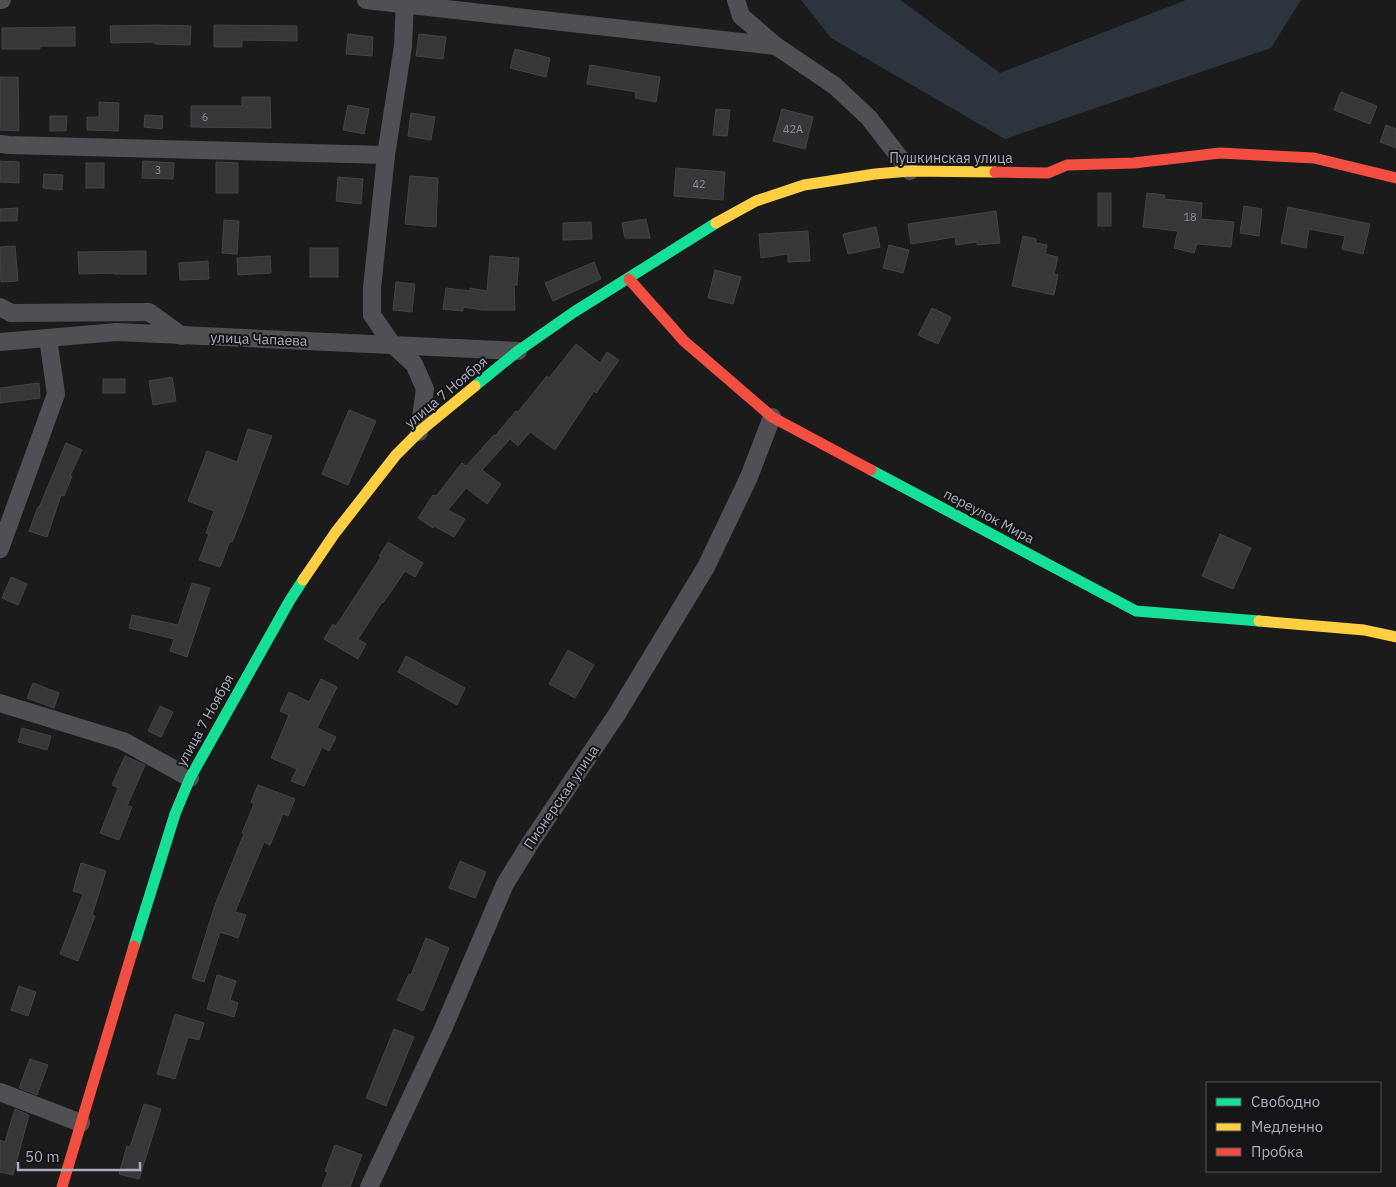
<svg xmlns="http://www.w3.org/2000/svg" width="1396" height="1187" font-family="'IBM Plex Sans',sans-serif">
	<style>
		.water { fill: #2c343e }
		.building { fill: #373739; stroke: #434447 }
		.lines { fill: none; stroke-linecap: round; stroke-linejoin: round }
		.street { stroke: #4f5054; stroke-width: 18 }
		.fast { stroke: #16e098; stroke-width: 11 }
		.slow { stroke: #ffcf43; stroke-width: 11 }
		.jam { stroke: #f24e42; stroke-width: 11 }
		.labels { text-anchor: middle; stroke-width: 4; stroke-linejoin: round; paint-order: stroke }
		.number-label { font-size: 11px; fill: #8e919c }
		.street-label { font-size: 14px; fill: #abafbd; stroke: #151517 }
	</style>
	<rect width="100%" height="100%" fill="#1b1b1b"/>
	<!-- water -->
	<path class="water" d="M 801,0 L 900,0 L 1000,73 L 1186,0 L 1301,0 L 1271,48 L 1005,139 L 831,38 Z"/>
	<!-- building -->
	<g class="building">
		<path d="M 157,25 L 191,26 L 190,45 L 155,44 L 155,42 L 111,43 L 110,26 Z"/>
		<path d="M 214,25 L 297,26 L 297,41 L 242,40 L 242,47 L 214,47 Z"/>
		<path d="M 75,27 L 75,46 L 40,46 L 40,49 L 2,49 L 2,28 Z"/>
		<path d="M 348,34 L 373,37 L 372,56 L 346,54 Z"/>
		<path d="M 419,34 L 446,37 L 443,59 L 416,56 Z"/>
		<path d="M 515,49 L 550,58 L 546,77 L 510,68 Z"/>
		<path d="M 590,65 L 660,77 L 656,102 L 635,98 L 636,92 L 587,84 Z"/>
		<path d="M 0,77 L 18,77 L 19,131 L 0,130 Z"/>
		<path d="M 1341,92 L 1377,106 L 1370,124 L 1334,110 Z"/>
		<path d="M 242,97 L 270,97 L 271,128 L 191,127 L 191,106 L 242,106 Z"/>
		<path d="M 99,102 L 119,103 L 118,131 L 87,130 L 87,117 L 99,117 Z"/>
		<path d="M 348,105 L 369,109 L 364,134 L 343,130 Z"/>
		<path d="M 716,109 L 730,110 L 727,136 L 713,135 Z"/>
		<path d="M 782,109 L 813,117 L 805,149 L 773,141 Z"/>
		<path d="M 411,113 L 435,117 L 431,140 L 408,136 Z"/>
		<path d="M 145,115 L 163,116 L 162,129 L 144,127 Z"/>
		<path d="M 50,116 L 67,116 L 66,131 L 50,131 Z"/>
		<path d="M 1386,125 L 1396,129 L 1396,148 L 1380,142 Z"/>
		<path d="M 0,161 L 19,162 L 19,183 L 0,182 Z"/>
		<path d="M 143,161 L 174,163 L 173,179 L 142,178 Z"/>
		<path d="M 216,162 L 238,163 L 238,193 L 216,193 Z"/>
		<rect x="86" y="163" width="18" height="25"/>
		<path d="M 676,168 L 725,172 L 723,200 L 674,196 Z"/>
		<path d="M 44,174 L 63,175 L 62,190 L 43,188 Z"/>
		<path d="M 410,176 L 438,178 L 436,227 L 405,224 Z"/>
		<path d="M 338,177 L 363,179 L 361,204 L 336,201 Z"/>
		<rect x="1098" y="193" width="13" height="33"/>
		<path d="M 1147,193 L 1165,195 L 1164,199 L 1202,203 L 1201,219 L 1234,222 L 1231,247 L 1197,244 L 1194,253 L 1174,248 L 1178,231 L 1143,227 Z"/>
		<path d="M 1244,206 L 1262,209 L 1259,236 L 1240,233 Z"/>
		<path d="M 1288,207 L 1370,224 L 1363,254 L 1342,249 L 1345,236 L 1309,229 L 1306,248 L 1281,243 Z"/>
		<path d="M 18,208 L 17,221 L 0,221 L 0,209 Z"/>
		<path d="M 996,211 L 1000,243 L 977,245 L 977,242 L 956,245 L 955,237 L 911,244 L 908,224 Z"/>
		<path d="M 646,219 L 650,238 L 625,238 L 622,223 Z"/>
		<path d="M 224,220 L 239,221 L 237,254 L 222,253 Z"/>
		<path d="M 591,222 L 592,239 L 563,240 L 563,223 Z"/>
		<path d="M 876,227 L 880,247 L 848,254 L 843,234 Z"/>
		<path d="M 808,231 L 810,261 L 788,262 L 788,254 L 761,258 L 759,234 Z"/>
		<path d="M 1023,236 L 1036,239 L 1036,243 L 1047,245 L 1045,254 L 1058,257 L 1054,274 L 1058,275 L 1054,295 L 1012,286 Z"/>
		<path d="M 889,245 L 909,250 L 903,273 L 883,268 Z"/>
		<path d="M 15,246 L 18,281 L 1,282 L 0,247 Z"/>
		<rect x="310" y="248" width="28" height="29"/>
		<path d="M 146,251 L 146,274 L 114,274 L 114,273 L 79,274 L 78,252 Z"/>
		<path d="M 270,256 L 271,273 L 238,275 L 237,258 Z"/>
		<path d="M 490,256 L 519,258 L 517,285 L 514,285 L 515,310 L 483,310 L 463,307 L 463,311 L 443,309 L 446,288 L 470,291 L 470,288 L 487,291 Z"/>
		<path d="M 208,261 L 209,279 L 180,280 L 179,263 Z"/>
		<path d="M 594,262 L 601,279 L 553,301 L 545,283 Z"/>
		<path d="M 715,270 L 741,277 L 733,304 L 708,298 Z"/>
		<path d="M 396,282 L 415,284 L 412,312 L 393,310 Z"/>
		<path d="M 932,308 L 951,317 L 938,344 L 918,335 Z"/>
		<path d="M 576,344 L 600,363 L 607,352 L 619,360 L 596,393 L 594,391 L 555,450 L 530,432 L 518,446 L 510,439 L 482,470 L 501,484 L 487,504 L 466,488 L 448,510 L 465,519 L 454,537 L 434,526 L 433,528 L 418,518 L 433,495 L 436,496 L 462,463 L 466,466 L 494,435 L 495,436 L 516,411 L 518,412 L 547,376 L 549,378 Z"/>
		<path d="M 172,377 L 176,401 L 153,405 L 149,381 Z"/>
		<rect x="103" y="379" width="22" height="14"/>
		<path d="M 39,383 L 40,398 L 0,403 L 0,388 Z"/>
		<path d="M 349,410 L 376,421 L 348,485 L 322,474 Z"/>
		<path d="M 248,429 L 272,436 L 242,518 L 232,542 L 230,541 L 220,567 L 199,560 L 209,534 L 206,533 L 214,511 L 188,501 L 207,451 L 237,462 Z"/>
		<path d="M 66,443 L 82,450 L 70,476 L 72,476 L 64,496 L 61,495 L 47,537 L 29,531 L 38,507 L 39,508 Z"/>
		<path d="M 1220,534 L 1251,548 L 1233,589 L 1202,576 Z"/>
		<path d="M 388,542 L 423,563 L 415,577 L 405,571 L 383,603 L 382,602 L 358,639 L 366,644 L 358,659 L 324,639 L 333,624 L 336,626 L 381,557 L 379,556 Z"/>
		<path d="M 11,577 L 27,584 L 18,605 L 2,598 Z"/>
		<path d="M 192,583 L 210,588 L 187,657 L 170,651 L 174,639 L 129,628 L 132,615 L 178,625 Z"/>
		<path d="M 568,650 L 594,665 L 575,698 L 549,684 Z"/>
		<path d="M 406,656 L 465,688 L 457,705 L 398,672 Z"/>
		<path d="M 321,679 L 337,687 L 317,728 L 336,737 L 329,751 L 322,747 L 304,786 L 291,781 L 297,769 L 271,758 L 289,715 L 280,711 L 289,692 L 309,702 Z"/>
		<path d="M 33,683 L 59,693 L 54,708 L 27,698 Z"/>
		<path d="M 160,706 L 173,712 L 161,737 L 148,731 Z"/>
		<path d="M 22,728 L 51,736 L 47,750 L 18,742 Z"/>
		<path d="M 125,756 L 145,765 L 127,806 L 132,807 L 119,840 L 100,833 L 118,788 L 112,785 Z"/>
		<path d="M 258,785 L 295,799 L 288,816 L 283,814 L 270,845 L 264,842 L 235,912 L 246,915 L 238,938 L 220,932 L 204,982 L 192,978 L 215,905 L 244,834 L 242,833 L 254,804 L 251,802 Z"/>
		<path d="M 460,861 L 486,872 L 475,898 L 449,888 Z"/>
		<path d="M 81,863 L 106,871 L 92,915 L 95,916 L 78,961 L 60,954 L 83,894 L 73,891 Z"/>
		<path d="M 426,938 L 449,948 L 423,1011 L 397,1000 L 409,974 L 411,975 Z"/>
		<path d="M 217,975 L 236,981 L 230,1000 L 238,1003 L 234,1017 L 207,1009 Z"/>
		<path d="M 19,986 L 36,992 L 28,1016 L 11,1010 Z"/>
		<path d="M 175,1014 L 204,1023 L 199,1040 L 188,1037 L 175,1079 L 157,1074 Z"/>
		<path d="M 394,1029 L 414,1037 L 386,1106 L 366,1098 Z"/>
		<path d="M 30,1059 L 48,1065 L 37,1095 L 19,1088 Z"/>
		<path d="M 144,1104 L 161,1109 L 139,1179 L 119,1174 L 127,1146 L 130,1147 Z"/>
		<path d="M 15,1109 L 29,1115 L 13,1175 L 0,1172 L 0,1140 L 5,1142 Z"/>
		<path d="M 335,1145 L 362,1155 L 350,1187 L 322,1187 L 328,1172 L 325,1171 Z"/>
	</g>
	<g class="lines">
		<!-- street -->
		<g class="street">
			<path d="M 0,0 L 2,0"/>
			<path d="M 366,0 L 776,46"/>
			<path d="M 405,0 L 403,46 L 386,155 L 372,288 L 372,315 L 392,344 L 414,364 L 425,389 L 419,432"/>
			<path d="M 736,0 L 741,16 L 776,46 L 835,86 L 869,118 L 910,171"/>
			<path d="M 0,144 L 9,145 L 386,155"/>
			<path d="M 0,307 L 11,313 L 149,312 L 182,336"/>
			<path d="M 0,342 L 117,332 L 518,351"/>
			<path d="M 0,549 L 56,394 L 48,338"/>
			<path d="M 0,703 L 123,741 L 190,778"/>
			<path d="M 0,1092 L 81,1123"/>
			<path d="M 369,1187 L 443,1029 L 505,884 L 531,842 L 617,714 L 706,567 L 749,477 L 772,417"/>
		</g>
		<!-- fast -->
		<g class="fast">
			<path d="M 475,386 L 518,351 L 574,312 L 716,223"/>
			<path d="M 871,470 L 1136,611 L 1259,621"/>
			<path d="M 134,946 L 175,814 L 190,778 L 290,600 L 303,580"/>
		</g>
		<!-- slow -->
		<g class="slow">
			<path d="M 716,223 L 756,201 L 804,185 L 875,174 L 910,171 L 995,172"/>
			<path d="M 303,580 L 335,533 L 396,455 L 419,432 L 475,386"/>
			<path d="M 1259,621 L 1364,630 L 1396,637"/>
		</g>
		<!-- jam -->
		<g class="jam">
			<path d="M 995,172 L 1048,173 L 1067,165 L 1134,163 L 1220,153 L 1314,158 L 1396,178"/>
			<path d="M 629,279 L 684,341 L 772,417 L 871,470"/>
			<path d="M 62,1187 L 134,946"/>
		</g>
	</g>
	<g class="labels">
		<!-- number labels -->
		<g class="number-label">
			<text x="205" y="121">6</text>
			<text x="793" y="133">42А</text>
			<text x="158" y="174">3</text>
			<text x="699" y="188">42</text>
			<text x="1190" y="221">18</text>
		</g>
		<!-- street labels -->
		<g class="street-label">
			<text x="951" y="163">Пушкинская улица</text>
			<text transform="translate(259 339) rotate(2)" y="5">улица Чапаева</text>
			<text transform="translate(446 392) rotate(-40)" y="5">улица 7 Ноября</text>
			<text transform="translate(989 516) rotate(28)" y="5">переулок Мира</text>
			<text transform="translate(205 720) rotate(-61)" y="5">улица 7 Ноября</text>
			<text transform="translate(561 797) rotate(-56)" y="5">Пионерская улица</text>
		</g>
	</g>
	<!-- legend -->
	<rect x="1206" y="1082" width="175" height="90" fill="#151517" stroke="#515359"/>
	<rect x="1216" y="1098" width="25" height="8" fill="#16e098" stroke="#515359"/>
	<text x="1251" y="1107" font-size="15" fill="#abafbd">Свободно</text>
	<rect x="1216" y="1123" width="25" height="8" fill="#ffcf43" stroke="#515359"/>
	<text x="1251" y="1132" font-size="15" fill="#abafbd">Медленно</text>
	<rect x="1216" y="1148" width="25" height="8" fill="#f24e42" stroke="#515359"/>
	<text x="1251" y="1157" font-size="15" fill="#abafbd">Пробка</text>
	<!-- scale -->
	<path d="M18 1162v8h122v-8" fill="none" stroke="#abafbd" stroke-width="2.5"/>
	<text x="25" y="1162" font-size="15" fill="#abafbd" stroke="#151517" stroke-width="4" paint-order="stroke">50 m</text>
</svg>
